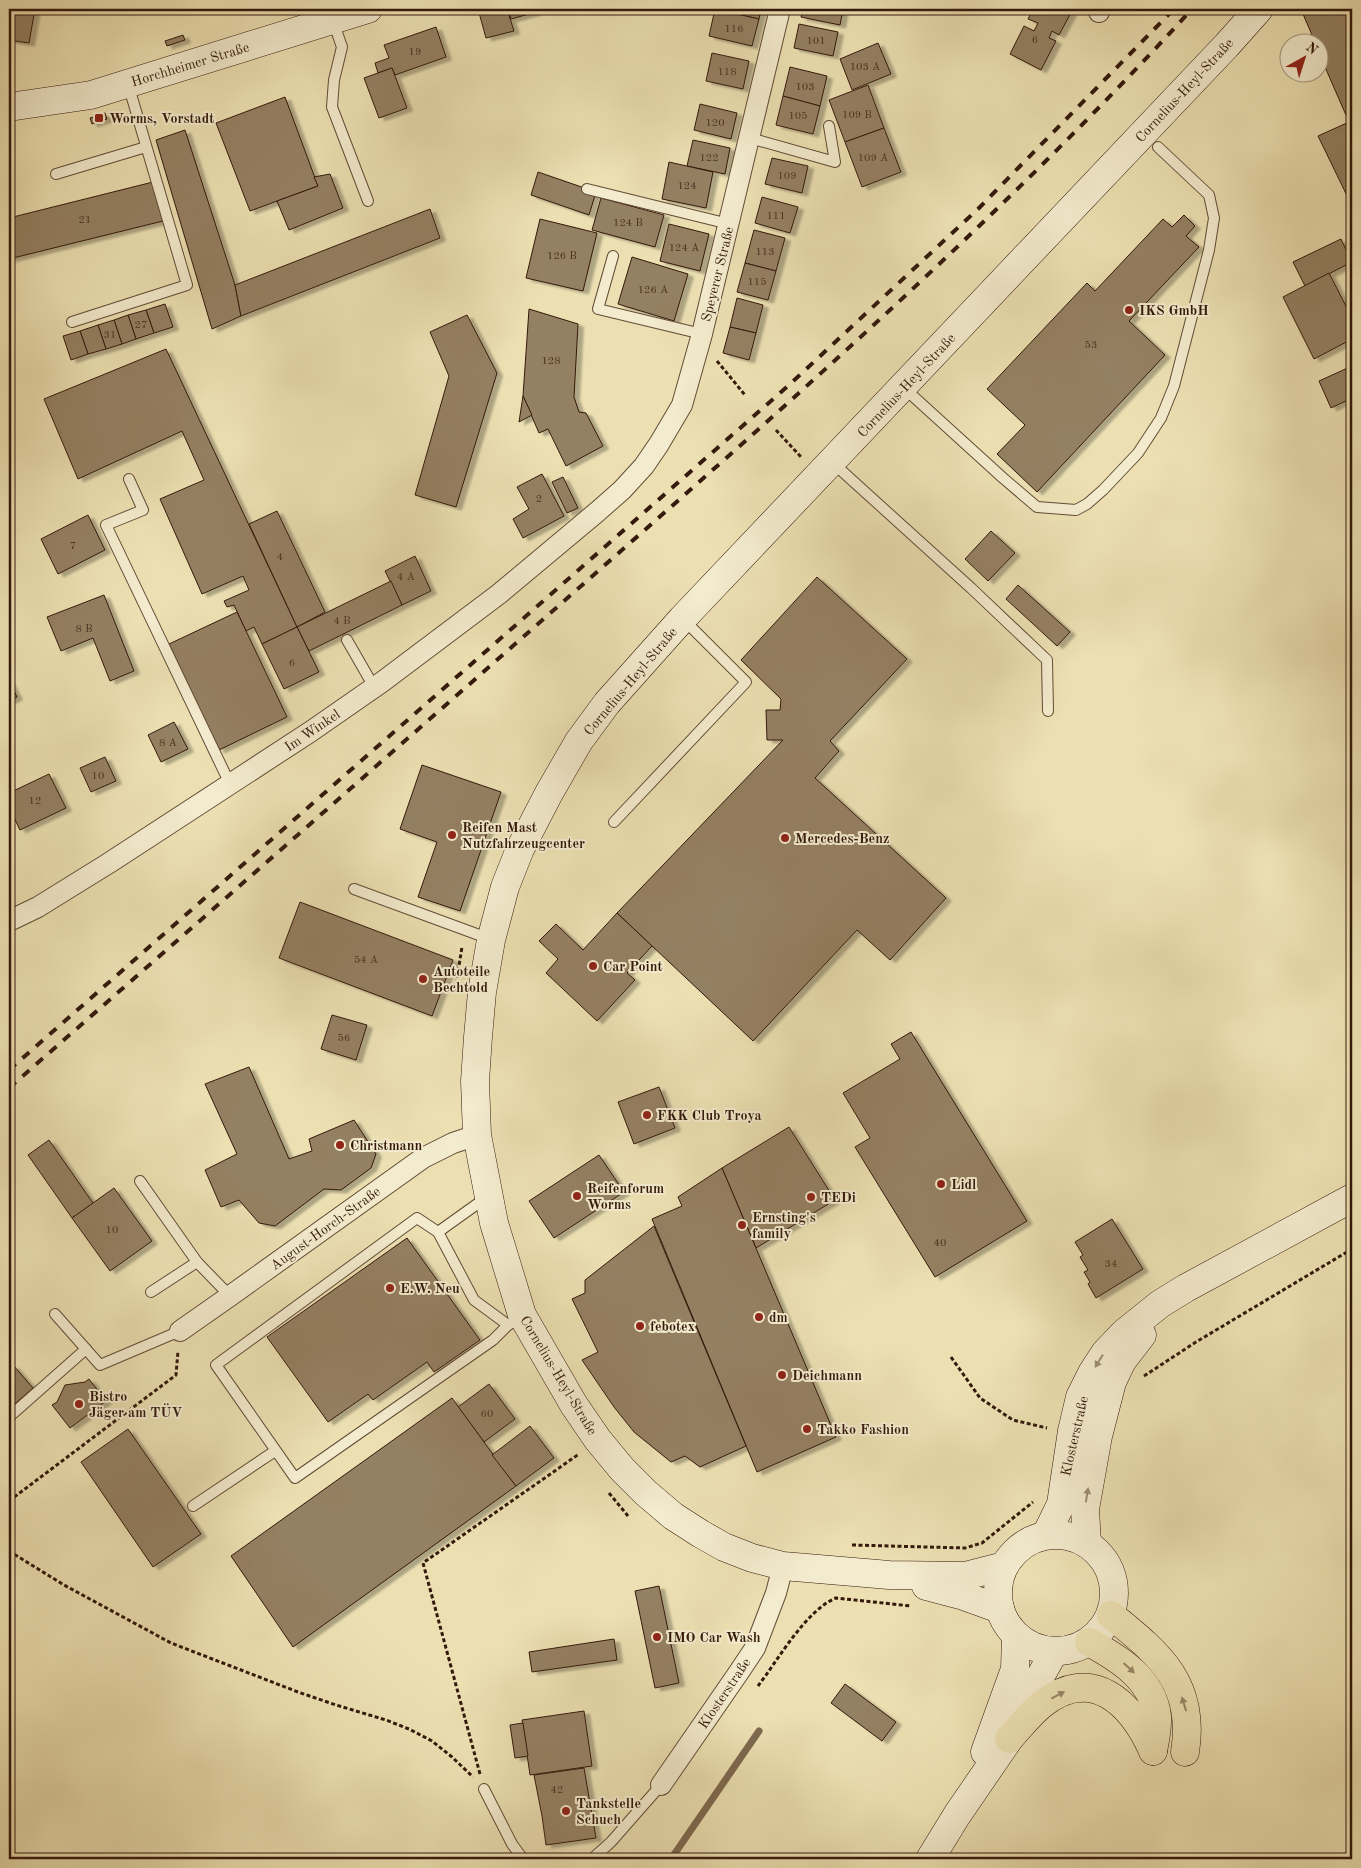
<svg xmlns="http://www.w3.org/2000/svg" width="1361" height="1868" font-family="'Old Standard TT',serif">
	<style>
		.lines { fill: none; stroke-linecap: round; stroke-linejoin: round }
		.stream { stroke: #7d684e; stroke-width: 7 }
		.building { fill: #948062; stroke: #34190c; filter: url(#shadow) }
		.lane-casing { stroke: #624b36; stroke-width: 12 }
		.street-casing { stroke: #624b36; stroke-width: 22 }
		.secondary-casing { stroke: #34190c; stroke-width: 29 }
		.highway-casing { stroke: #34190c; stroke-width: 29 }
		.path { stroke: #34190c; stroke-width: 3; stroke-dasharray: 4 2.5; stroke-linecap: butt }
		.lane { stroke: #f3ebcd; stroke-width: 10 }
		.street { stroke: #f3ebcd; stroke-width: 20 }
		.secondary { stroke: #f3ebcd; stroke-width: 28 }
		.highway { stroke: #ece0b2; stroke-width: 28 }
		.rail { stroke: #34190c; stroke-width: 4; stroke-dasharray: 9 9; stroke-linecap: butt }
		.oneway { fill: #9d8c76 }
		.oneway2 { fill: #998667 }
		.poi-dot { fill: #8f2418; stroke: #f3ebcd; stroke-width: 2 }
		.labels { text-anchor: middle; stroke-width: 4; stroke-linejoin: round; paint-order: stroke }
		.number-label { font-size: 11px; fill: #4c3322 }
		.street-label { font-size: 14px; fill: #34190c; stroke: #f3ebcd }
		.poi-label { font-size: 14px; font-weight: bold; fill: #34190c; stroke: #f3ebcd; text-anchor: start }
	</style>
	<defs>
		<filter id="shadow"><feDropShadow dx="5.5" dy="3" stdDeviation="1" flood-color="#0004"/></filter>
	</defs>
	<rect width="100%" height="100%" fill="#ece0b2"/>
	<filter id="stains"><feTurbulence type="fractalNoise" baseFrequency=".004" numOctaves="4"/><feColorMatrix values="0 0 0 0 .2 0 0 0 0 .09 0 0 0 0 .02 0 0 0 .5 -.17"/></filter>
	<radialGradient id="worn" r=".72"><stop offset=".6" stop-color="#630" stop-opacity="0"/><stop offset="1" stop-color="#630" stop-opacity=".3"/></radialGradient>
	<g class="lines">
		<!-- stream -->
		<path class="stream" d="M 671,1859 L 759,1731"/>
	</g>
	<!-- building -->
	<g class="building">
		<path d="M 9,9 L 35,9 L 29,43 L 9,40 Z"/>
		<path d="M 478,9 L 507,9 L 514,31 L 486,38 Z"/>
		<path d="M 508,9 L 535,9 L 536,12 L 511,19 Z"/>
		<path d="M 715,9 L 761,9 L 759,19 Z"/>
		<path d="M 715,9 L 759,19 L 752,46 L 709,36 Z"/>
		<path d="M 803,9 L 843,9 L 840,25 L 801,17 Z"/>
		<path d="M 1033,9 L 1073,9 L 1059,35 L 1052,31 L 1049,38 L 1056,41 L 1041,70 L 1010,54 L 1024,26 L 1034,31 L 1038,23 L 1028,19 Z"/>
		<path d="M 1308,9 L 1352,9 L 1352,206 L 1318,136 L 1349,122 L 1318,51 L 1318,42 L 1315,42 L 1303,14 Z"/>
		<path d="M 799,24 L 838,32 L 833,56 L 794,48 Z"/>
		<path d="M 436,27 L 446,57 L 395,75 L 392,68 L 378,73 L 375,63 L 389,58 L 384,45 Z"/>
		<path d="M 183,35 L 185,40 L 167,46 L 165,41 Z"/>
		<path d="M 878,43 L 891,74 L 852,90 L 840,59 Z"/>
		<path d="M 712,53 L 749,61 L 743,89 L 706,81 Z"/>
		<path d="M 790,67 L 827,76 L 820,106 L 783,96 Z"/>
		<path d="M 392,68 L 407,108 L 379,118 L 364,78 Z"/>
		<path d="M 868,85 L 884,128 L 845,142 L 829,100 Z"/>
		<path d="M 783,96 L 820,106 L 813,134 L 776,125 Z"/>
		<path d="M 285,97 L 318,186 L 250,211 L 216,123 Z"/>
		<path d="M 700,104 L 737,113 L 731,139 L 694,130 Z"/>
		<path d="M 105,113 L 107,119 L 92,124 L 90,118 Z"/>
		<path d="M 884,128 L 901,172 L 862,187 L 845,142 Z"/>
		<path d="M 185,130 L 235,285 L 241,316 L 212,329 L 156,140 Z"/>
		<path d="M 693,140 L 730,148 L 725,174 L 687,166 Z"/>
		<path d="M 772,158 L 808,166 L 802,193 L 765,184 Z"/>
		<path d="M 669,162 L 713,172 L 706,208 L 662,199 Z"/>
		<path d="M 538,172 L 596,192 L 589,215 L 531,195 Z"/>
		<path d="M 330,174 L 343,208 L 289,230 L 277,201 L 318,186 L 314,177 Z"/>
		<path d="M 153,182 L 163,221 L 9,259 L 9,218 Z"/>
		<path d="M 762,197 L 798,207 L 790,233 L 755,223 Z"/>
		<path d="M 601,198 L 664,215 L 655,247 L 592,230 Z"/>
		<path d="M 430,209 L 440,238 L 241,316 L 235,285 Z"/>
		<path d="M 1184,215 L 1195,226 L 1186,236 L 1199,247 L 1129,321 L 1165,355 L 1037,492 L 997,454 L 1025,425 L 987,389 L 1087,283 L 1095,291 L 1163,219 L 1172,227 Z"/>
		<path d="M 540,219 L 597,233 L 583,291 L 526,278 Z"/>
		<path d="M 669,224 L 709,234 L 700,271 L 660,261 Z"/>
		<path d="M 754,230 L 785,238 L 776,271 L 745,263 Z"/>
		<path d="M 1341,239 L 1352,262 L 1305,286 L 1293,262 Z"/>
		<path d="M 632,257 L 688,274 L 674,321 L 618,304 Z"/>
		<path d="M 745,263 L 776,271 L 768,300 L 737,292 Z"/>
		<path d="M 1329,273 L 1352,318 L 1352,339 L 1314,359 L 1283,297 Z"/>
		<path d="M 737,298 L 763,305 L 756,333 L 730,327 Z"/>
		<path d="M 165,304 L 173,327 L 154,333 L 146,310 Z"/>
		<path d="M 529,309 L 578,324 L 574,397 L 579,412 L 586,413 L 603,446 L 566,466 L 548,429 L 539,433 L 523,396 Z"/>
		<path d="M 146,310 L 154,333 L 136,339 L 128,315 Z"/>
		<path d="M 128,315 L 136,339 L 122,344 L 114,320 Z"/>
		<path d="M 467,315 L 497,373 L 456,507 L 415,495 L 449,376 L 430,332 Z"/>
		<path d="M 114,320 L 122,344 L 106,349 L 98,325 Z"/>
		<path d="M 98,325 L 106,349 L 88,354 L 80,331 Z"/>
		<path d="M 730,327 L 756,333 L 749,360 L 723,353 Z"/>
		<path d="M 80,331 L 88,354 L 71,360 L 63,336 Z"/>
		<path d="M 166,349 L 297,627 L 262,644 L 254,627 L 246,631 L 234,605 L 227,607 L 224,601 L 249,590 L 243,576 L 202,594 L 160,499 L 204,480 L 182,431 L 78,479 L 44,399 Z"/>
		<path d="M 1352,366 L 1352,398 L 1331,408 L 1319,381 Z"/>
		<path d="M 523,396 L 532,415 L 519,422 Z"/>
		<path d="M 542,474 L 564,516 L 523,538 L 513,519 L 529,509 L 517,487 Z"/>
		<path d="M 563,477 L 578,508 L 567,513 L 552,482 Z"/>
		<path d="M 277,511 L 325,612 L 297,627 L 249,524 Z"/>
		<path d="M 88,515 L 105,550 L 58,574 L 41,539 Z"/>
		<path d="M 991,531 L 1015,553 L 988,581 L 965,559 Z"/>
		<path d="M 415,556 L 431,591 L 402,605 L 385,571 Z"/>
		<path d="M 817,577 L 907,659 L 830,741 L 839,751 L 815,778 L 946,898 L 890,960 L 857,930 L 753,1041 L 617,913 L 783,740 L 767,740 L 766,710 L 780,710 L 781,699 L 741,660 Z"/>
		<path d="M 391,581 L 402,605 L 309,651 L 297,627 Z"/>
		<path d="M 1018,585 L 1070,632 L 1057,646 L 1006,599 Z"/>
		<path d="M 104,595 L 134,671 L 110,681 L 93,638 L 61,651 L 47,617 Z"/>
		<path d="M 237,612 L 287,717 L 219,750 L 169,644 Z"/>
		<path d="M 297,627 L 319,672 L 284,689 L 262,644 Z"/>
		<path d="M 9,681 L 17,697 L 9,701 Z"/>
		<path d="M 174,722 L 188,749 L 161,762 L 148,735 Z"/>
		<path d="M 105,757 L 116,781 L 91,792 L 80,768 Z"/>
		<path d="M 422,765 L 501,792 L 460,911 L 418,897 L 437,842 L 400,829 Z"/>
		<path d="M 49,774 L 66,808 L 20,830 L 9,807 L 9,793 Z"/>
		<path d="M 300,902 L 453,960 L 432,1016 L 279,958 Z"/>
		<path d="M 617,913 L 652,946 L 627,973 L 635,980 L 597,1021 L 546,973 L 558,959 L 539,941 L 556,924 L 583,950 Z"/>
		<path d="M 332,1015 L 367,1025 L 356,1060 L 321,1049 Z"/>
		<path d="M 911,1032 L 1027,1221 L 935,1277 L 855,1147 L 870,1138 L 843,1093 L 900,1059 L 891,1044 Z"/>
		<path d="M 249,1067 L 289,1159 L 312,1151 L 309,1139 L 354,1120 L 376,1154 L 371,1168 L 341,1190 L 324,1189 L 275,1226 L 259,1223 L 239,1200 L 221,1207 L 205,1170 L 237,1154 L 205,1084 Z"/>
		<path d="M 659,1087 L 675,1128 L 634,1144 L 618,1102 Z"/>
		<path d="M 789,1127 L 835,1200 L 756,1248 L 722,1168 Z"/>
		<path d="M 49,1140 L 93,1203 L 72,1218 L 28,1155 Z"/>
		<path d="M 599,1155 L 624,1192 L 554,1238 L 529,1201 Z"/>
		<path d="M 722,1168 L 836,1437 L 757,1472 L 652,1219 L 682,1206 L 678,1197 Z"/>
		<path d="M 114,1188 L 152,1241 L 110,1271 L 72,1218 Z"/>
		<path d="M 1112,1219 L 1143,1269 L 1096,1298 L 1088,1284 L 1090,1282 L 1084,1272 L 1088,1270 L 1080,1257 L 1083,1255 L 1075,1242 Z"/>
		<path d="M 654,1226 L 746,1446 L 700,1467 L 685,1456 L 671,1462 L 634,1432 L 614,1407 L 582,1360 L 598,1352 L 572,1299 L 585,1293 L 585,1280 Z"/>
		<path d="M 407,1238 L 480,1340 L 434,1372 L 427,1362 L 373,1400 L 368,1394 L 328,1422 L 267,1337 Z"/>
		<path d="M 13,1365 L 33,1388 L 9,1409 L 9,1369 Z"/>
		<path d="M 89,1379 L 106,1401 L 70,1428 L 52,1405 L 57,1402 L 65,1385 L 85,1382 Z"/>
		<path d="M 489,1384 L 515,1419 L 484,1442 L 458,1407 Z"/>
		<path d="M 452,1398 L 516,1486 L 293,1647 L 231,1556 Z"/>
		<path d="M 530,1426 L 554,1458 L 516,1486 L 492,1455 Z"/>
		<path d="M 128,1429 L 201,1534 L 153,1567 L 81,1462 Z"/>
		<path d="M 659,1586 L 679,1683 L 655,1688 L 635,1591 Z"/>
		<path d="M 614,1639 L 617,1660 L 532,1672 L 529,1652 Z"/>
		<path d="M 845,1684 L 896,1722 L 882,1741 L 831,1703 Z"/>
		<path d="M 584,1711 L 592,1766 L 530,1775 L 522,1720 Z"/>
		<path d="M 523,1723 L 528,1756 L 515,1758 L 510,1725 Z"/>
		<path d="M 584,1768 L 596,1838 L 546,1845 L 542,1816 L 534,1775 Z"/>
	</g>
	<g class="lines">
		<defs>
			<g id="lane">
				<path d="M 333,21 L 342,47 L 334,80 L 332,107 L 368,201"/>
				<path d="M 750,138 L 835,162 L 829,126"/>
				<path d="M 56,174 L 146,147"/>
				<path d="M 587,189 L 729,224"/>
				<path d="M 613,256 L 598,309 L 702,334"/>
				<path d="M 72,322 L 187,285 L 128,84"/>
				<path d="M 904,388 L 1003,478 L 1037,507 L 1076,510 L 1087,504 L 1103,490 L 1138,453 L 1161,418 L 1174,386 L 1209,250 L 1214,218 L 1209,195 L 1158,147"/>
				<path d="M 833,463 L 971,588 L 1047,660 L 1048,711"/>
				<path d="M 129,479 L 143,510 L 106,525 L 230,784"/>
				<path d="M 347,640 L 374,687"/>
				<path d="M 614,822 L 746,682 L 683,619"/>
				<path d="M 354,889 L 490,939"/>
				<path d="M 140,1181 L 197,1262 L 230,1296"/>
				<path d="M 487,1197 L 438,1232 L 474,1300 L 508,1325 L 513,1322"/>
				<path d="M 438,1232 L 417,1218 L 216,1365 L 295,1478 L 493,1340 L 508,1325"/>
				<path d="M 151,1292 L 197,1262"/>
				<path d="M 55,1314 L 100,1365 L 180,1331"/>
				<path d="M 9,1417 L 86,1349"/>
				<path d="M 193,1506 L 275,1451"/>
				<path d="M 484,1789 L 512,1844 L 523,1859"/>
				<path d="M 592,1859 L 611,1842 L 661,1785"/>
			</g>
			<g id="street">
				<path d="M 1099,12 L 1100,9"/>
				<path d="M 9,921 L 38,907 L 109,863 L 310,732 L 382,682 L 499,594 L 597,512 L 622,490 L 644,466 L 659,444 L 682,405 L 702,334 L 780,9"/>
				<path d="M 180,1331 L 230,1296 L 423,1158 L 453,1143 L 477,1135"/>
				<path d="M 661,1785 L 739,1672 L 755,1648 L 776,1593 L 783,1566"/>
			</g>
			<g id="secondary">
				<path d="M 9,107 L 91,95 L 368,9"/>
				<circle cx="1056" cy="1593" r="58"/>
				<path d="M 1046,1535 L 1061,1504 L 1072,1431 L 1080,1397 L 1092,1373 L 1105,1353 L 1124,1333 L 1160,1304 L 1186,1288 L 1352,1198"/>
				<path d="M 1087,1544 L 1085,1509 L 1098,1436 L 1112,1382 L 1122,1361 L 1142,1335"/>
				<path d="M 1004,1566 L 965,1576 L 889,1575 L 783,1566 L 752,1558 L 724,1547 L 701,1534 L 673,1516 L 646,1493 L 622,1469 L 598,1440 L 574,1405 L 522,1315 L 494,1223 L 477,1135 L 475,1081 L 478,1037 L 482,992 L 491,940 L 505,887 L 520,849 L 549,793 L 579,741 L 607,703 L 682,619 L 1227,45 L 1259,9"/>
				<path d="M 926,1586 L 964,1596 L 1000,1609"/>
				<path d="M 985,1752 L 1015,1669 L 1016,1636"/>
				<path d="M 930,1859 L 957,1815 L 1009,1739 L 1035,1686 L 1054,1652"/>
			</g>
			<g id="highway">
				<path d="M 1111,1615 C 1159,1654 1196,1683 1185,1752"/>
				<path d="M 1089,1642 C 1118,1658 1153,1679 1157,1716 C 1158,1728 1155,1740 1153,1751"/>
				<path d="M 1009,1739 C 1019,1728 1029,1715 1041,1705 C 1092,1663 1132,1704 1153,1751"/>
			</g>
		</defs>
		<!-- lane casing -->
		<use href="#lane" class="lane-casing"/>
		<!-- street casing -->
		<use href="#street" class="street-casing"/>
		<!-- secondary casing -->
		<use href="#secondary" class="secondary-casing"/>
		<!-- highway casing -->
		<use href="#highway" class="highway-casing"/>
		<!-- path -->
		<g class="path">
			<path d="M 717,361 L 745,395"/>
			<path d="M 776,430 L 801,457"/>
			<path d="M 456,984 L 462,947"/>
			<path d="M 951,1357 L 980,1398 L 1013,1420 L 1047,1428"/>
			<path d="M 1144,1376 L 1196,1342 L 1352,1249"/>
			<path d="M 609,1493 L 628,1516"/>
			<path d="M 9,1501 L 176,1375 L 178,1351"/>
			<path d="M 852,1545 L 965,1548 L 982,1543 L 1033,1502"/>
			<path d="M 9,1551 L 64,1585 L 171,1643 L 298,1692 L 336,1705 L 386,1720 L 409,1729 L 432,1741 L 452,1757 L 473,1777"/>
			<path d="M 758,1686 C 778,1660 806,1610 836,1598 L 911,1606"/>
			<path d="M 480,1774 L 423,1563 L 579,1454"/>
		</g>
		<!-- lane -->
		<use href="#lane" class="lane"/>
		<!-- street -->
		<use href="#street" class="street"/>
		<!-- secondary -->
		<use href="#secondary" class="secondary"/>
		<!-- highway -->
		<use href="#highway" class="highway"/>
		<!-- rail -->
		<g class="rail">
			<path d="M 9,1070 L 788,386 L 978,209 L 1174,9"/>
			<path d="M 9,1088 C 211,911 413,734 614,557 C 813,382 1013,205 1192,9"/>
		</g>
	</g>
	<!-- one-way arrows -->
	<defs><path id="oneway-solid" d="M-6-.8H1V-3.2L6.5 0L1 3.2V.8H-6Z" transform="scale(1.25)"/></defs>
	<g class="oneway">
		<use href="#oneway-solid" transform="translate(1099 1361) rotate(122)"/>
		<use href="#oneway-solid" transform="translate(1087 1495) rotate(-81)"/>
	</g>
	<g class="oneway2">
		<use href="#oneway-solid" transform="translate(1129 1668) rotate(42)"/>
		<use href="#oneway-solid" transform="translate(1058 1695) rotate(-28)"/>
		<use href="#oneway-solid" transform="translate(1184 1704) rotate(-107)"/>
	</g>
	<!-- markers -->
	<g class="poi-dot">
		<rect x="94" y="113" width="10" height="10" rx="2.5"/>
		<circle cx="1129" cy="310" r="5"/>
		<circle cx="452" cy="835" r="5"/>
		<circle cx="785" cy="838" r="5"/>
		<circle cx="593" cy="966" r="5"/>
		<circle cx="423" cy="979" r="5"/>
		<circle cx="647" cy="1115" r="5"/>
		<circle cx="340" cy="1145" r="5"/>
		<circle cx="941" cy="1184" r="5"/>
		<circle cx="577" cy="1196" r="5"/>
		<circle cx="811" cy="1197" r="5"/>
		<circle cx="742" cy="1225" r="5"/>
		<circle cx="390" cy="1288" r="5"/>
		<circle cx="759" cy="1317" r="5"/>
		<circle cx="640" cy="1326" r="5"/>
		<circle cx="782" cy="1375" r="5"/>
		<circle cx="79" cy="1404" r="5"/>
		<circle cx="807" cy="1429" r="5"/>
		<circle cx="657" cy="1637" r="5"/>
		<circle cx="566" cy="1811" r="5"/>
	</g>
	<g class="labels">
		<!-- number labels -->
		<g class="number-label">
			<text x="734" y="32">116</text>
			<text x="1035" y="43">6</text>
			<text x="816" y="44">101</text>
			<text x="415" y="55">19</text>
			<text x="865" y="70">103 A</text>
			<text x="727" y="75">118</text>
			<text x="805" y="90">103</text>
			<text x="857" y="118">109 B</text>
			<text x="798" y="119">105</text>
			<text x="715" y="126">120</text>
			<text x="709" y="161">122</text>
			<text x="873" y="161">109 A</text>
			<text x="787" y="179">109</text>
			<text x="687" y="189">124</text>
			<text x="776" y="219">111</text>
			<text x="85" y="223">21</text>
			<text x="628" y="226">124 B</text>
			<text x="684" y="251">124 A</text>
			<text x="765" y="255">113</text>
			<text x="562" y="259">126 B</text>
			<text x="757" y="285">115</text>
			<text x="653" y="293">126 A</text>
			<text x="141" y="328">27</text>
			<text x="110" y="338">31</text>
			<text x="1091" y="348">53</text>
			<text x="551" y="364">128</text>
			<text x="539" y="502">2</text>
			<text x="73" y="549">7</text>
			<text x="280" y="560">4</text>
			<text x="406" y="580">4 A</text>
			<text x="342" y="624">4 B</text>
			<text x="84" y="632">8 B</text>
			<text x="292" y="666">6</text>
			<text x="168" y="746">8 A</text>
			<text x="98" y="779">10</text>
			<text x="35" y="804">12</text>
			<text x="366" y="963">54 A</text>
			<text x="344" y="1041">56</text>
			<text x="112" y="1233">10</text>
			<text x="940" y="1246">40</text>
			<text x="1111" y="1267">34</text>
			<text x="487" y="1417">60</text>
			<text x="557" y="1793">42</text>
		</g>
		<!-- street labels -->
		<g class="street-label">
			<text transform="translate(190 64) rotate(-17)" y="5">Horchheimer Straße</text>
			<text transform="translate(1184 90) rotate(-47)" y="5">Cornelius-Heyl-Straße</text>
			<text transform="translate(717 274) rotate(-76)" y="5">Speyerer Straße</text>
			<text transform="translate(906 385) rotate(-47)" y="5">Cornelius-Heyl-Straße</text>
			<text transform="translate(630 681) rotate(-50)" y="5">Cornelius-Heyl-Straße</text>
			<text transform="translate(312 730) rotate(-34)" y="5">Im Winkel</text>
			<text transform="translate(325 1228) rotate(-36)" y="5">August-Horch-Straße</text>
			<text transform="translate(559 1375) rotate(59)" y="5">Cornelius-Heyl-Straße</text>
			<text transform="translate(1074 1436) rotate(-77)" y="5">Klosterstraße</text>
			<text transform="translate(724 1693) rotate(-56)" y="5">Klosterstraße</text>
		</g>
		<!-- poi labels -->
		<g class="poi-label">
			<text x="109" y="123">Worms, Vorstadt</text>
			<text x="1139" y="315">IKS GmbH</text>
			<text x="462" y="832">Reifen Mast<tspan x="462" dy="16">Nutzfahrzeugcenter</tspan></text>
			<text x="795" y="843">Mercedes-Benz</text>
			<text x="603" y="971">Car Point</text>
			<text x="433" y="976">Autoteile<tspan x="433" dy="16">Bechtold</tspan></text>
			<text x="657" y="1120">FKK Club Troya</text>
			<text x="350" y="1150">Christmann</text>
			<text x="951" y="1189">Lidl</text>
			<text x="587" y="1193">Reifenforum<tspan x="587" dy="16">Worms</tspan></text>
			<text x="821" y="1202">TEDi</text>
			<text x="752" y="1222">Ernsting's<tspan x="752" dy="16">family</tspan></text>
			<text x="400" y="1293">E.W. Neu</text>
			<text x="769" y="1322">dm</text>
			<text x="650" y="1331">febotex</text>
			<text x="792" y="1380">Deichmann</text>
			<text x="89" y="1401">Bistro<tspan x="89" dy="16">Jäger am TÜV</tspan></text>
			<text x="817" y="1434">Takko Fashion</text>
			<text x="667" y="1642">IMO Car Wash</text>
			<text x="576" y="1808">Tankstelle<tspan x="576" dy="16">Schuch</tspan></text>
		</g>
	</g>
	<!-- margin -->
	<rect width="1361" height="1868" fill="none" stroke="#ece0b2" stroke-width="30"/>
	<rect x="10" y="10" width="1341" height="1848" fill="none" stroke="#34190c" stroke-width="2.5"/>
	<rect x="15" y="15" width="1331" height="1838" fill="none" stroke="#34190c"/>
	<!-- north arrow -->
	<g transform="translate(1304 58) rotate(39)"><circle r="24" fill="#f3ebcd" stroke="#a79780"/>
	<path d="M0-4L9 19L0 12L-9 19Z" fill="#8f2418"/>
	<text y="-8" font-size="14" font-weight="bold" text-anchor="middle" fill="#34190c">N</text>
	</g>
	<rect width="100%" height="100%" filter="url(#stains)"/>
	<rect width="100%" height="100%" fill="url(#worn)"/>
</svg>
